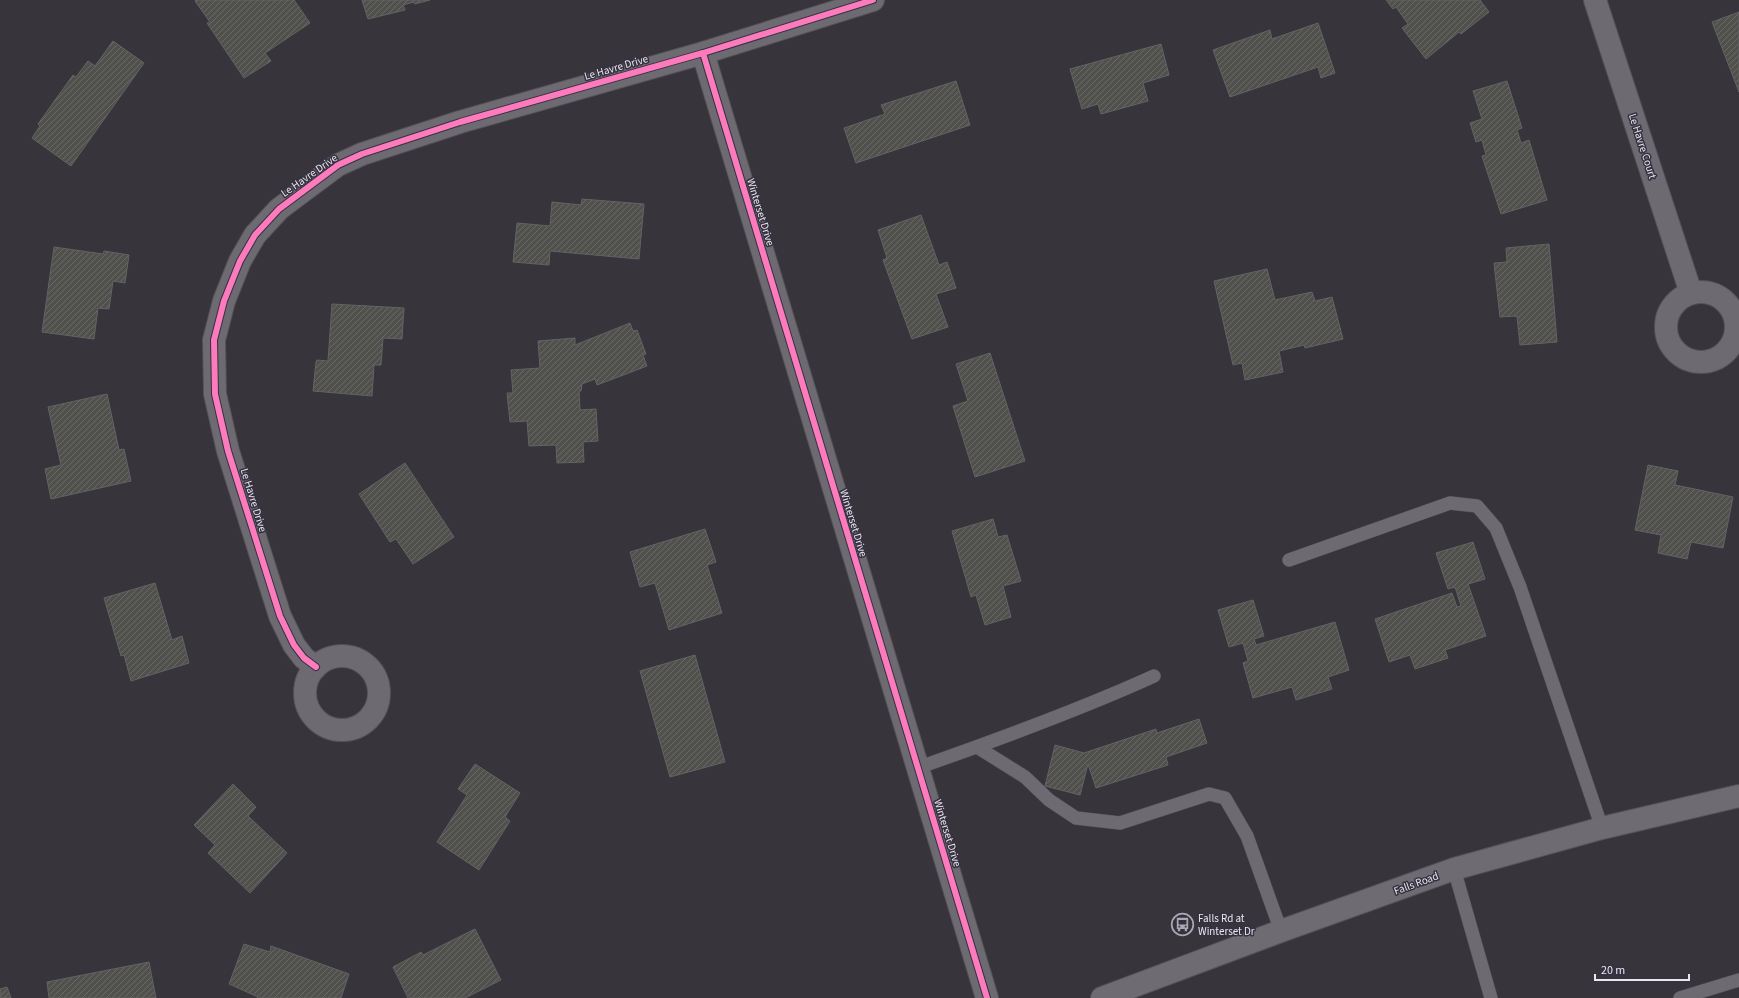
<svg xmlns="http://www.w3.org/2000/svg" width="1739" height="998" font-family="'Source Sans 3',sans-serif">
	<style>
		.building { fill: url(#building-hatch); stroke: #646364 }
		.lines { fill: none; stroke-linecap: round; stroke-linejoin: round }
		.service-casing { stroke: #545158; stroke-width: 14 }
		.minor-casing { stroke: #545158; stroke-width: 24 }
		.primary-casing { stroke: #545158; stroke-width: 24 }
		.service { stroke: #6d6a72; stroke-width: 13 }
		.minor { stroke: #6d6a72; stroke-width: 22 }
		.primary { stroke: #6e6b73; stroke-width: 22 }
		.cycleway-casing { stroke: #363140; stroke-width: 8 }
		.cycleway { stroke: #fd7abc; stroke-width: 6 }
		.labels { text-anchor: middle; stroke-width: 3; stroke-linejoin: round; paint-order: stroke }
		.street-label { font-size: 11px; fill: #e9e6ef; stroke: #363140 }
		.poi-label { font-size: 11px; fill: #e9e6ef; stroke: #363140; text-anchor: start }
	</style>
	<defs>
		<pattern id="building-hatch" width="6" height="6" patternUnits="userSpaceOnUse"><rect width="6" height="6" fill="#50504c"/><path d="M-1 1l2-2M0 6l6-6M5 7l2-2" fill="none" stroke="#696966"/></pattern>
	</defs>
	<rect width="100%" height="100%" fill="#37343c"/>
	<!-- building -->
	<g class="building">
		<path d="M 196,0 L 294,0 L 310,23 L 265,53 L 271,61 L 244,78 L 207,23 L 210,22 L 195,1 Z"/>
		<path d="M 362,0 L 430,0 L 415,4 L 414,2 L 403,5 L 405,10 L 368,19 Z"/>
		<path d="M 1386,0 L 1480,0 L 1489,12 L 1461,34 L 1459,32 L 1426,59 L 1402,28 L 1408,24 L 1396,7 L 1393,9 Z"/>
		<path d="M 1739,12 L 1739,92 L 1712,22 Z"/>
		<path d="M 1318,23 L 1335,73 L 1321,78 L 1318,67 L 1230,97 L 1213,50 L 1270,30 L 1272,39 Z"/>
		<path d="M 113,41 L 144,63 L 71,166 L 32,138 L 40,126 L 38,124 L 73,75 L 76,77 L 88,61 L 95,66 Z"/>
		<path d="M 1161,44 L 1169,75 L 1143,83 L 1148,101 L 1101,114 L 1098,104 L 1082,109 L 1070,69 Z"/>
		<path d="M 956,81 L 970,125 L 856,163 L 844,128 L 885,114 L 881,105 Z"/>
		<path d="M 1507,81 L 1522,128 L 1517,130 L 1521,143 L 1529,140 L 1547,200 L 1501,214 L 1482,156 L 1486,155 L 1482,140 L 1476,142 L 1470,123 L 1482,119 L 1473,91 Z"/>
		<path d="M 582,199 L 644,204 L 639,259 L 550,251 L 549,265 L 513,262 L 517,223 L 550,226 L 552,202 L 581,205 Z"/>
		<path d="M 921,215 L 939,265 L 947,262 L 956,288 L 936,294 L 948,327 L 912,339 L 883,260 L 887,258 L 878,230 Z"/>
		<path d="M 1549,244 L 1557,342 L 1520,345 L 1517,316 L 1500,317 L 1494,263 L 1507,262 L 1506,248 Z"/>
		<path d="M 54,247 L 103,254 L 104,251 L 129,255 L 125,283 L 113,281 L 109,309 L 98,308 L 94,339 L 42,332 Z"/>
		<path d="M 1267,269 L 1275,300 L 1312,292 L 1315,301 L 1332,297 L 1343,339 L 1305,348 L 1304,345 L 1279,351 L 1283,372 L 1245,380 L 1242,363 L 1233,365 L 1214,281 Z"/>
		<path d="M 332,304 L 404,308 L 402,339 L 383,338 L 381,365 L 374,365 L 372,396 L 313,391 L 316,362 L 317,360 L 328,361 Z"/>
		<path d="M 630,323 L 633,331 L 637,330 L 646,354 L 643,355 L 647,366 L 597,385 L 595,379 L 582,384 L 581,391 L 579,391 L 580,410 L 596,409 L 598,441 L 583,442 L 584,462 L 557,463 L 556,445 L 529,446 L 527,421 L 510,422 L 507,393 L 513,393 L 511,370 L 540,368 L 538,341 L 575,338 L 575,345 Z"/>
		<path d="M 990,353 L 1025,461 L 975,477 L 953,406 L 968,401 L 956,364 Z"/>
		<path d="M 107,394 L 119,450 L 124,449 L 131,481 L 51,499 L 45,469 L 61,465 L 48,407 Z"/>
		<path d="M 405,463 L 454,537 L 413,564 L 396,539 L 390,542 L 359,494 Z"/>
		<path d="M 1648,465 L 1678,471 L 1675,485 L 1733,497 L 1723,548 L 1691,542 L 1687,559 L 1658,553 L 1661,535 L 1635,530 Z"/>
		<path d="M 993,519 L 998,537 L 1007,535 L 1021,581 L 1003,586 L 1011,617 L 985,625 L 976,595 L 971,597 L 952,531 Z"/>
		<path d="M 705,529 L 716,562 L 707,565 L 722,613 L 669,630 L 655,583 L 640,587 L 630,552 Z"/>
		<path d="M 1473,542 L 1485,579 L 1468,584 L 1486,636 L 1445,650 L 1448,658 L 1415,669 L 1410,655 L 1389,662 L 1375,619 L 1452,593 L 1457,607 L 1461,606 L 1455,587 L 1448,589 L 1436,553 Z"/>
		<path d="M 155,583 L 172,640 L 182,636 L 189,663 L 131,681 L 124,655 L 121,656 L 104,598 Z"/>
		<path d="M 1253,600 L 1264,636 L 1254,639 L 1256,645 L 1335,622 L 1349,670 L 1328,677 L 1332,689 L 1296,700 L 1292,687 L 1253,698 L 1243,663 L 1248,661 L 1243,643 L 1229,647 L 1218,610 Z"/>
		<path d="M 695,655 L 725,762 L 670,777 L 640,671 Z"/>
		<path d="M 1199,719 L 1207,743 L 1166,757 L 1168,765 L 1096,788 L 1088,764 L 1080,795 L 1045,786 L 1055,745 L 1084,753 L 1156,729 L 1157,733 Z"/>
		<path d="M 475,764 L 520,793 L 505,817 L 510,821 L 479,870 L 437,842 L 467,795 L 458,789 Z"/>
		<path d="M 233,784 L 256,807 L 248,816 L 287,853 L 250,893 L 208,853 L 215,845 L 194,825 Z"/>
		<path d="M 475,929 L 501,980 L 465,998 L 408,998 L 393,967 L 421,952 L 423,955 Z"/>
		<path d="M 244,944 L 270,952 L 271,946 L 349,974 L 341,998 L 257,998 L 258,997 L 229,984 Z"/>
		<path d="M 149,962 L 156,998 L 49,998 L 47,982 Z"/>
		<path d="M 7,987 L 11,998 L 0,998 L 0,989 Z"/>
	</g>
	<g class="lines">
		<defs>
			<g id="service">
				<path d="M 1289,560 L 1450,503 L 1477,506 L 1496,528 L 1520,587 L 1602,828"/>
				<path d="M 977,747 L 1025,777 L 1049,800 L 1076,818 L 1120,823 L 1209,794 L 1225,798 L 1247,836 L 1281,931"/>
				<path d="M 917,768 C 997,740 1077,711 1154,676"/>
				<path d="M 1454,869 L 1491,998"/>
				<path d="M 1680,998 L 1739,980"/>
			</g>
			<g id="minor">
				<path d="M 1595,0 L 1691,293"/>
				<path d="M 703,53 L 987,998"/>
				<circle cx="1701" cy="327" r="35"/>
				<circle cx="342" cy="693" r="37"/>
				<path d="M 316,667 L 304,658 L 294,645 L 280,616 L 228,451 L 215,394 L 214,340 L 224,301 L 240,261 L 255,235 L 279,209 L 338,165 L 362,154 L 460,122 L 703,53 L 873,0"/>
			</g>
			<path id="primary" d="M 1102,998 L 1281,931 L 1454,869 L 1602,828 L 1739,796"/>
		</defs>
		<!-- service casing -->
		<use href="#service" class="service-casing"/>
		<!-- minor casing -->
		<use href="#minor" class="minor-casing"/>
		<!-- primary casing -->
		<use href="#primary" class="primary-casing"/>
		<!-- service -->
		<use href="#service" class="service"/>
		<!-- minor -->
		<use href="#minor" class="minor"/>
		<!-- primary -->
		<use href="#primary" class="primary"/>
		<defs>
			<g id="cycleway">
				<path d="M 703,53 L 987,998"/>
				<path d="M 316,667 L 304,658 L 294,645 L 280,616 L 228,451 L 215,394 L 214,340 L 224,301 L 240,261 L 255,235 L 279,209 L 338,165 L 362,154 L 460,122 L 703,53 L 873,0"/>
			</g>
		</defs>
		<!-- cycleway casing -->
		<use href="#cycleway" class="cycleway-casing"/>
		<!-- cycleway -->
		<use href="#cycleway" class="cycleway"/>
	</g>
	<!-- icons -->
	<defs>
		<symbol id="bus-ring" viewBox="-11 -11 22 22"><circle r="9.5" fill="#363140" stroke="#aba8b0" stroke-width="1.5"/><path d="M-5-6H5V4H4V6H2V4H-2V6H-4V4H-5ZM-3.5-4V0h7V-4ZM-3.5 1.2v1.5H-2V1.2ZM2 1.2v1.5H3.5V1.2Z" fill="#aba8b0"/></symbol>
	</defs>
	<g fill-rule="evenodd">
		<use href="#bus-ring" x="1170" y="912" width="25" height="25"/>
	</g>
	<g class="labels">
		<!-- street labels -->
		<g class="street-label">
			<text transform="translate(616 67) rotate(-16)" y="4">Le Havre Drive</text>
			<text transform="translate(1643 146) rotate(72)" y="4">Le Havre Court</text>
			<text transform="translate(309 175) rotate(-35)" y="4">Le Havre Drive</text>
			<text transform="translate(761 212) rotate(73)" y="4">Winterset Drive</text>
			<text transform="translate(254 500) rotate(73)" y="4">Le Havre Drive</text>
			<text transform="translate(854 523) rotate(73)" y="4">Winterset Drive</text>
			<text transform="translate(948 833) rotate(73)" y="4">Winterset Drive</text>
			<text transform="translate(1416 883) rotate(-20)" y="4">Falls Road</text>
		</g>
		<!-- poi labels -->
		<g class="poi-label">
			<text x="1198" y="922">Falls Rd at<tspan x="1198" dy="13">Winterset Dr</tspan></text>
		</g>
	</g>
	<!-- scale -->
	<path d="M1595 974v6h94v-6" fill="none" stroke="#e9e6ef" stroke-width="2"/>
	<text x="1601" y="974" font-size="12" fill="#e9e6ef" stroke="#363140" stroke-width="3" paint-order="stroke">20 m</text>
</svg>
